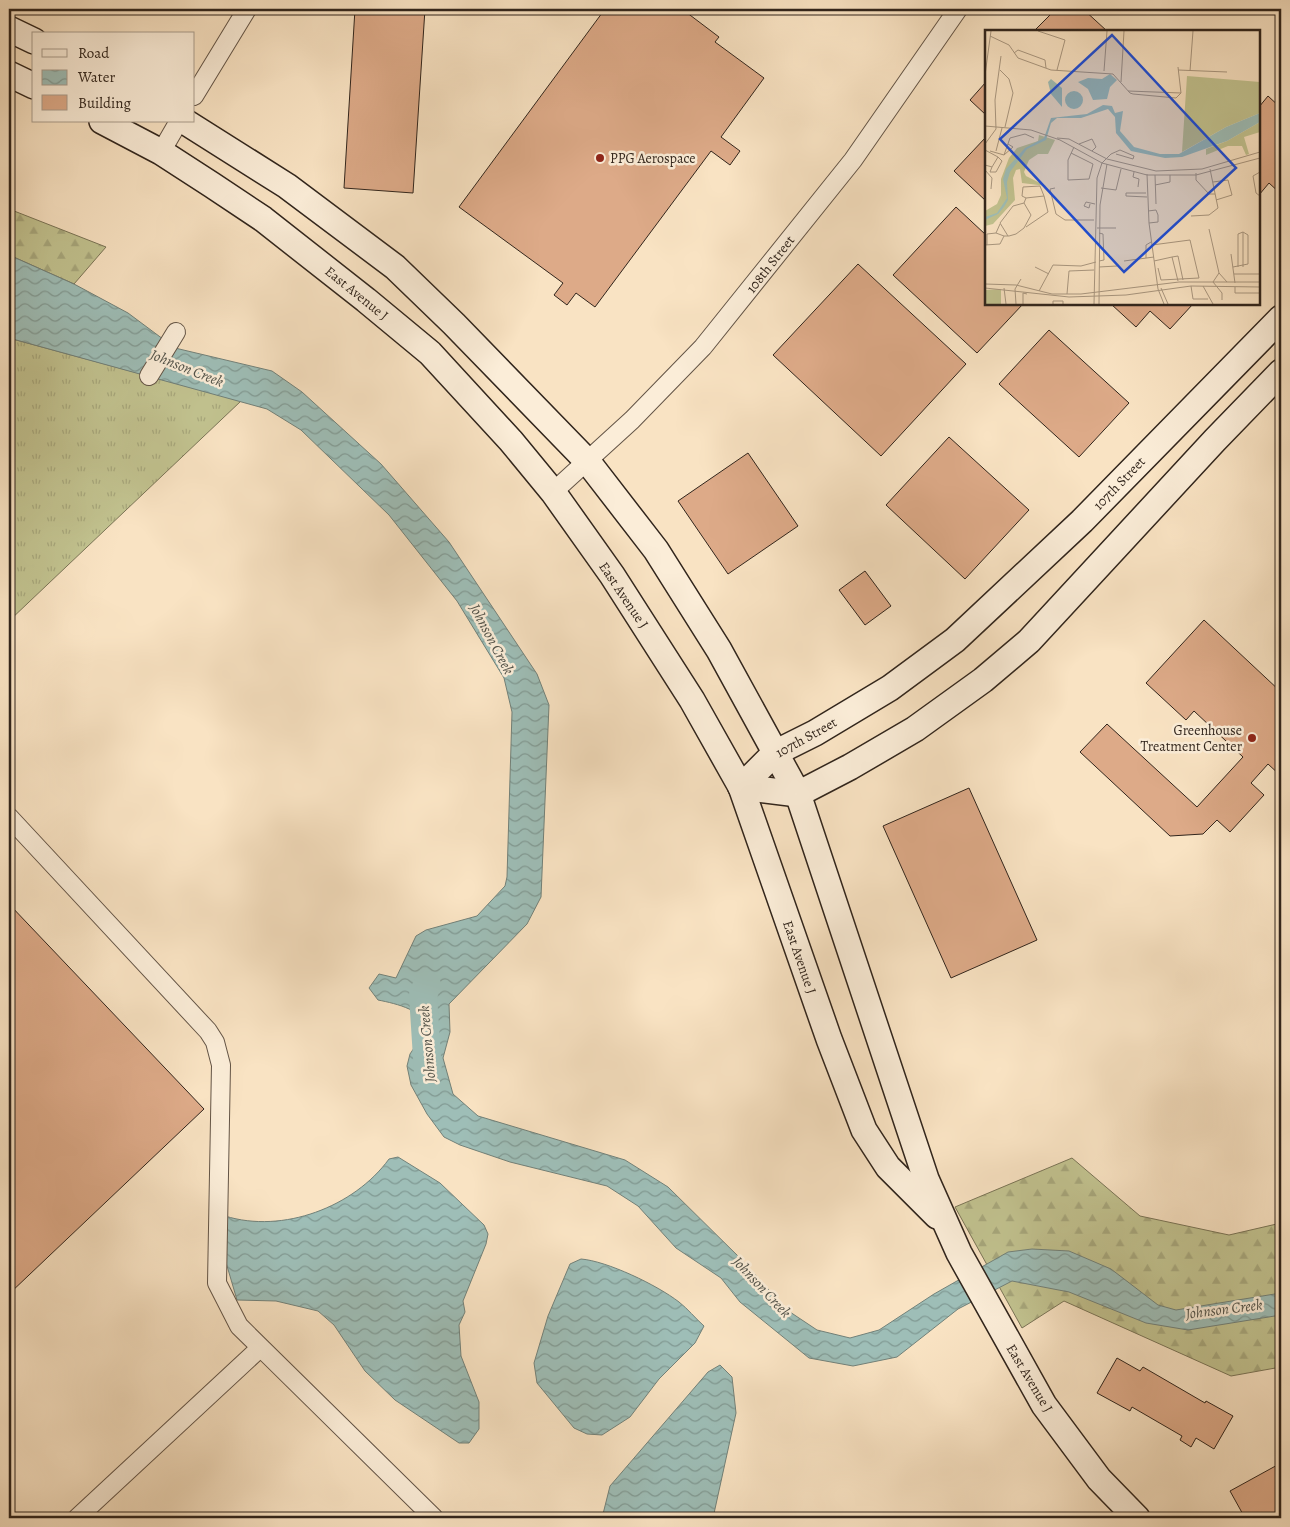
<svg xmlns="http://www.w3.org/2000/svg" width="1290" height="1527" font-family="Alegreya,serif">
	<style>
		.grass { fill: url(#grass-tufts); stroke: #7a7456 }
		.forest { fill: url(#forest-firs); stroke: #7a7456 }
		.water { fill: url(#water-waves); stroke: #728179 }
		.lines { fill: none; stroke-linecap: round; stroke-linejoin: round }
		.river { stroke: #9ebeb7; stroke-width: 28 }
		.building { fill: #da8; stroke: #31251c }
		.street-casing { stroke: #635446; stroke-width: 20 }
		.secondary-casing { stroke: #31251c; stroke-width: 28 }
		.street { stroke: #fbedd8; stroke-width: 18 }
		.secondary { stroke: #fbedd8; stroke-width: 25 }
		.poi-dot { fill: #8f2418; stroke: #fbedd8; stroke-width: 2 }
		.labels { text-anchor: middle; stroke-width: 5; stroke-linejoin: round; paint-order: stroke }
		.poi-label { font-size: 14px; fill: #31251c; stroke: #fbedd8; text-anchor: start }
		.street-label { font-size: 14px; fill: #31251c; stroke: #fbedd8 }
		.water-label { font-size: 15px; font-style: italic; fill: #52534a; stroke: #fbedd8 }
		.inset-road { fill: none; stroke: #a99780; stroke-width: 1 }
		.view { fill: #1d4ed8; fill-opacity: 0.15; stroke: #1d4ed8; stroke-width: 2.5 }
		.inset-edge { fill: none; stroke: #31251c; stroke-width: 2.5 }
	</style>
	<defs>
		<pattern id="grass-tufts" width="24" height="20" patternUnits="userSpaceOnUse" patternTransform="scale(1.25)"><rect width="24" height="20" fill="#c2c390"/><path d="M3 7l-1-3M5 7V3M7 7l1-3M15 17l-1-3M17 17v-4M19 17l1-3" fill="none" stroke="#a7a77c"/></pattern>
		<pattern id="forest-firs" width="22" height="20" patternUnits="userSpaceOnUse" patternTransform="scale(1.25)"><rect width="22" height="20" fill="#c2c390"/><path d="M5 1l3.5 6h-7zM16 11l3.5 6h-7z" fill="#a7a77c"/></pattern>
		<pattern id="water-waves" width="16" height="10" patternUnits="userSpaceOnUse" patternTransform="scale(1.25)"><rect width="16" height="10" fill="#9ebeb7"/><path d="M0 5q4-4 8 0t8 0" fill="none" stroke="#819a94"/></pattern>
	</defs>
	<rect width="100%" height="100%" fill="#f9e3c3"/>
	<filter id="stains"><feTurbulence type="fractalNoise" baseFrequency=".004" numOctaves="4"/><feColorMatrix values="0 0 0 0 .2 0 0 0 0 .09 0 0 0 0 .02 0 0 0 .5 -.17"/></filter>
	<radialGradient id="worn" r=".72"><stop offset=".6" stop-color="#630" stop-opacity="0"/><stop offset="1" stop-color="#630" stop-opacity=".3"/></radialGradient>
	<!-- grass -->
	<path class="grass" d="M 9,338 L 241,401 L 9,621 Z"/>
	<!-- forest -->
	<g class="forest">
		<path d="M 9,209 L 106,247 L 74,284 L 9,255 Z"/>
		<path d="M 1072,1158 L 1140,1216 L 1229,1235 L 1281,1223 L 1281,1367 L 1231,1376 L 1064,1301 L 1022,1328 L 955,1207 Z"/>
	</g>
	<!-- water -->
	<g class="water">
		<path d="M 9,255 L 74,284 L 128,313 L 175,348 L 272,371 L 302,392 L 381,464 L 449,542 L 537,674 L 549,705 L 541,897 L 527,924 L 449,1004 L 450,1032 L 443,1058 L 453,1094 L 478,1116 L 625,1160 L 668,1187 L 740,1258 L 787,1310 L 817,1330 L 850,1338 L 879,1330 L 934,1294 L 1008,1252 L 1032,1249 L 1069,1251 L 1111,1269 L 1158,1305 L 1176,1310 L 1281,1293 L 1281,1315 L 1188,1330 L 1146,1323 L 1069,1292 L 1012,1281 L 958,1309 L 897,1357 L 853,1366 L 809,1358 L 740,1302 L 721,1278 L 676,1248 L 638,1206 L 607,1186 L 510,1162 L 460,1145 L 444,1137 L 427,1114 L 411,1085 L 407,1066 L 410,1054 L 420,1039 L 432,1030 C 423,1010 398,1004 378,1000 L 369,988 L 379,974 L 396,978 L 416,936 L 426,930 L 477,916 L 505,886 L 507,877 L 512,712 L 504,678 L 457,601 L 389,515 L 301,430 L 267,409 L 9,338 Z"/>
		<path d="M 398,1157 L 440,1183 L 484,1225 L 488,1234 L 486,1244 L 463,1301 L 465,1312 L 459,1325 L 461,1356 L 479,1402 L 479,1429 L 469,1443 L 459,1443 L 395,1400 L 365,1371 L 334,1325 L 318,1311 L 276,1301 L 237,1300 L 225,1259 L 225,1216 C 283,1234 354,1207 389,1159 Z"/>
		<path d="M 581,1259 C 607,1261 657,1285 679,1302 C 688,1309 695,1318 704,1326 L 695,1343 L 659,1379 L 630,1417 L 602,1435 L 587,1434 L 574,1428 L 537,1383 L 534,1363 L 548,1316 L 570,1264 Z"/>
		<path d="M 720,1365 L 732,1377 L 736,1413 L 713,1518 L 602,1518 L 610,1486 L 708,1372 Z"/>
	</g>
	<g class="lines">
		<!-- river -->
		<path class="river" d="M 427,985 L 423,995 L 428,1073"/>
	</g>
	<!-- building -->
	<g class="building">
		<path d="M 355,9 L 425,9 L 413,193 L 344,188 Z"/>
		<path d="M 605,9 L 682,9 L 719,37 L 715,42 L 764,78 L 721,137 L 740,151 L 730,165 L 711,151 L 595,307 L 576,293 L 567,305 L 554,295 L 563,283 L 459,207 Z"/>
		<path d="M 1056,9 L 1083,9 L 1107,31 L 1034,31 Z"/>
		<path d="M 986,82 L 986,115 L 970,100 Z"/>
		<path d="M 1268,96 L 1281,108 L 1281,194 L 1269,183 L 1259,195 L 1259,107 Z"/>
		<path d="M 986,137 L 986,201 L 954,171 Z"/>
		<path d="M 956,207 L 986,235 L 986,304 L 1023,304 L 977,353 L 893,275 Z"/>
		<path d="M 858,264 L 966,364 L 881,456 L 773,355 Z"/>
		<path d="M 1111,304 L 1193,304 L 1170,329 L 1150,311 L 1136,327 Z"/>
		<path d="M 1049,330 L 1129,403 L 1079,457 L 999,384 Z"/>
		<path d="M 949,437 L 1029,510 L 965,579 L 886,505 Z"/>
		<path d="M 748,453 L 798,526 L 728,574 L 678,501 Z"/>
		<path d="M 865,571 L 891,606 L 865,625 L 839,590 Z"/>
		<path d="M 1204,620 L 1281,692 L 1281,776 L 1268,764 L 1251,783 L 1264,795 L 1230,832 L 1217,820 L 1203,834 L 1170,836 L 1080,752 L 1107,724 L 1197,807 L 1243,757 L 1194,711 L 1186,720 L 1146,683 Z"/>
		<path d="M 969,788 L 1037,940 L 951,978 L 883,826 Z"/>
		<path d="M 9,904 L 204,1109 L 9,1294 Z"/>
		<path d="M 1117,1358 L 1140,1371 L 1143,1367 L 1205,1403 L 1206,1401 L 1233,1416 L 1214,1449 L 1196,1438 L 1191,1447 L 1180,1440 L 1182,1436 L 1132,1407 L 1130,1411 L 1097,1393 Z"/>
		<path d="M 1281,1463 L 1281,1511 L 1268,1518 L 1245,1518 L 1230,1491 Z"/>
	</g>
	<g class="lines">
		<defs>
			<g id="street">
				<path d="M 194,96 L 247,9"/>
				<path d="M 161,152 L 179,121"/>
				<path d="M 149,376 L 176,332"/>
				<path d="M 553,492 L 632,420 L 703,347 L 853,160 L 958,9"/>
				<path d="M 9,817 L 208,1031 L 215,1042 L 221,1065 L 217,1283 L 239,1326 L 434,1518"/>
				<path d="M 77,1518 L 260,1348"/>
			</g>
			<g id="secondary">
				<path d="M 9,29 L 34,41"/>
				<path d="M 9,74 L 34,86"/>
				<path d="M 102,121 L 161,152 L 212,185 L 263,219 L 366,300 L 430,353 L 511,441 L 553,492 L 612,575 L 692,700 L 741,787 L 829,1039 L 864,1130 L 888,1167 L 937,1216"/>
				<path d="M 184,121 L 287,186 L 395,267 L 454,324 L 588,462 L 656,550 L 719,650 L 798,794 L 926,1179 L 959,1253 L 1044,1405 L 1099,1479 L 1137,1518"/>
				<path d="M 741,787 L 775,753 L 815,733 L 890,688 L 955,640 L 1082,521 L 1281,318"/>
				<path d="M 741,787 L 798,794 L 850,767 L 915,729 L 983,680 L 1029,641 L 1215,440 L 1281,372"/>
			</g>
		</defs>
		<!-- street casing -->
		<use href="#street" class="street-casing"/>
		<!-- secondary casing -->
		<use href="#secondary" class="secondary-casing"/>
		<!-- street -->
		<use href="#street" class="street"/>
		<!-- secondary -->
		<use href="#secondary" class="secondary"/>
	</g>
	<!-- markers -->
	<g class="poi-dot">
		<circle cx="600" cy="158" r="5"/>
		<circle cx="1252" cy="738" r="5"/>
	</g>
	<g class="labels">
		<!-- poi labels -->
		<g class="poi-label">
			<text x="610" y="163">PPG Aerospace</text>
			<text x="1242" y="735" text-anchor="end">Greenhouse<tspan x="1242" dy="16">Treatment Center</tspan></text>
		</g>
		<!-- street labels -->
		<g class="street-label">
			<text transform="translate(770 264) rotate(-52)" y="5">108th Street</text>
			<text transform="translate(357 293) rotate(39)" y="5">East Avenue J</text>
			<text transform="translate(1119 483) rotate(-46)" y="5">107th Street</text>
			<text transform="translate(624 595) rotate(56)" y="5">East Avenue J</text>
			<text transform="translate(806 737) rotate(-29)" y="5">107th Street</text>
			<text transform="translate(800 957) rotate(71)" y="5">East Avenue J</text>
			<text transform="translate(1030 1378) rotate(59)" y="5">East Avenue J</text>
		</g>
		<!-- water labels -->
		<g class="water-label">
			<text transform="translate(187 368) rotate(22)" y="5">Johnson Creek</text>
			<text transform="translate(492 639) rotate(62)" y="5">Johnson Creek</text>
			<text transform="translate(427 1044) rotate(-95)" y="5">Johnson Creek</text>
			<text transform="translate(762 1287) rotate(47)" y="5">Johnson Creek</text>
			<text transform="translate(1224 1309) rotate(-7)" y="5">Johnson Creek</text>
		</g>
	</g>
	<!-- overview -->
	<g transform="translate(985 30)">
		<rect width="275" height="275" fill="#f9e3c3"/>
		<path d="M 202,46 L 275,52 L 275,83 L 241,97 L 197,122 Z" fill="#c2c390"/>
		<path d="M 275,92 L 275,102 L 259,107 L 264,124 L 261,125 L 257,116 L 243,116 L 221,125 L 221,119 L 242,111 ZM 54,105 L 70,110 L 63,124 L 53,124 L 44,130 L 39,142 L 41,146 L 61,156 L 37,153 L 35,139 L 31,140 L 28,148 L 30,170 L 8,194 L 0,196 L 0,181 L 12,174 L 16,165 L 16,149 L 24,128 L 32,118 L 53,111 Z" fill="#c2c390"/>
		<path d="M 16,259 L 16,274 L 0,274 L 0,260 Z" fill="#c2c390"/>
		<path d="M 125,44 L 132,50 L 125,57 L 122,69 L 108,70 L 103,59 L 93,52 L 103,48 L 117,49 ZM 66,49 L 77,58 L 77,77 L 66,64 L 63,52 ZM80 70a9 9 0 1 1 18 0a9 9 0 1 1-18 0ZM 118,75 L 127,76 L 130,83 L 138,81 L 135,101 L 149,117 L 175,124 L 194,124 L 241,97 L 275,83 L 275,92 L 242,111 L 197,127 L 180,128 L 146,121 L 131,103 L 130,87 L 123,79 L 96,88 L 72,88 L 66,93 L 61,110 L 42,119 L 25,142 L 22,152 L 23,170 L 19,177 L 13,184 L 0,190 L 0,187 L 12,183 L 22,168 L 18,149 L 21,139 L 40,118 L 59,108 L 66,88 L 102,84 Z" fill="#9ebeb7"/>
		<path class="inset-road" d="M 53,1 L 80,10 L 72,40M 5,6 L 24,15 L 33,28 L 66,40 L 128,44 L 145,63 L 148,64 L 191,68 L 196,63 L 143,61M 29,23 L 33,20 L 60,30 L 61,38M 193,37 L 196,63M 15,40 L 24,49 L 28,63 L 20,97M 193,40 L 242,42M 119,41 L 122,1M 205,41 L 208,1M 0,45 L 6,1M 136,52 L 139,1M 0,96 L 46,100 L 75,110 L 117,133 L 162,145 L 211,145 L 275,128M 72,108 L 84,109 L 122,129 L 171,141 L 217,139 L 275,122M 0,114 L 11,99 L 10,70 L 16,26M 94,114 L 107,109 L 111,117 L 107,121M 0,120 L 13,127 L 7,137M 5,121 L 19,125 L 25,108 L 40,104 L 49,108M 11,121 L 17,98M 86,123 L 108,134 L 104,149 L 83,150 L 83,130 L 89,117M 19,125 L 28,117 L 23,114M 0,135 L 7,137 L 5,142 L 11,142 L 17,131 L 13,127M 0,140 L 7,148 L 6,159M 149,142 L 148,147 L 154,149 L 153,157M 275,142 L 268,146 L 271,163 L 275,166M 211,143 L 211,150 L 224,164 L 230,164M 162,144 L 164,193 L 173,259 L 179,274M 170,145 L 171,174M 228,152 L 243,150 L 247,165 L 231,170M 170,155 L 185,152 L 185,145M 70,158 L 65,159 L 71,184 L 80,190 L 109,190M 116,158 L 131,160 L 136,139M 161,163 L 141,163 L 141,166 L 162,167M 41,168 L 37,166 L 38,157 L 55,156 L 59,166M 39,173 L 41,168 L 59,166 L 63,182 L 41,197M 105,174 L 104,178 L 99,176 L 101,172 L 110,174M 163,181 L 171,180 L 173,185 L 173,192 L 164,193M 206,186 L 224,185 L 233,178 L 225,139M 15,194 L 11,203 L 19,206M 112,198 L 131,198M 224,199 L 234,243M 0,215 L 15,214 L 19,206 L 24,206 L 31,204 L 39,198 L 46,185 L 39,173 L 28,176 L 15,193 L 23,206M 2,215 L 2,204 L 11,203M 167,215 L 205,210 L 214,248 L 176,250 L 173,238M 246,224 L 250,253M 187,227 L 193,226 L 198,250M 161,228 L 161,215 L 166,212M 114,231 L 119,230 L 118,204 L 114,203M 139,231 L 169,227M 169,231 L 187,227 L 193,251M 50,237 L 64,244M 114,237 L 132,236M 248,237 L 263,234 L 263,205 L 258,202M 253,237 L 253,204 L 258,202M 258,237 L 258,202M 249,244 L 275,244M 0,254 L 31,255 L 67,264 L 96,264 L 194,252 L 275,252M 206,256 L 208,269 L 223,269M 218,256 L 228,274M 250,257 L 250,263 L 275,263M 0,258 L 84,267 L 141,265 L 206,256 L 275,257M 19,258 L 21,274M 176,258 L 183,274M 54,261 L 68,235 L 96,236 L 111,232M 82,264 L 84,241 L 109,240M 237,270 L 237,263 L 228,252 L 234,243 L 242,252M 31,274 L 30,259 L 36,249M 38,274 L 38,263 L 42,264M 68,274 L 68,271 L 78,271 L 78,274M 109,274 L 112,148 L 117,133 L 126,124 L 135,120 L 149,126 L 148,129 L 131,124M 114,274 L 115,175 L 122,134"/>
		<path class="view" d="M 127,5 L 251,138 L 139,242 L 15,109 Z"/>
		<rect width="275" height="275" class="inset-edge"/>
	</g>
	<!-- margin -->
	<rect width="1290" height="1527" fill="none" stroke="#f9e3c3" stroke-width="30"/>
	<rect x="10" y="10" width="1270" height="1507" fill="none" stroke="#31251c" stroke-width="2.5"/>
	<rect x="15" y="15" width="1260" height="1497" fill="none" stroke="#31251c"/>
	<!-- legend -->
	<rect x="32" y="32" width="162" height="90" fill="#fbedd8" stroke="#aa9d8d"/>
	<rect x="42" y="49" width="25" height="8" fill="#fbedd8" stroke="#aa9d8d"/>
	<text x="78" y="58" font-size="15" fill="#31251c">Road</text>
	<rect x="42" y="70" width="25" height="15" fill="url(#water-waves)" stroke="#aa9d8d"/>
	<text x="78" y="82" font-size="15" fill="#31251c">Water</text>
	<rect x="42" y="95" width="25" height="15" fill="#ddaa88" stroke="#aa9d8d"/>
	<text x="78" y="108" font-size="15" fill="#31251c">Building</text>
	<rect width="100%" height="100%" filter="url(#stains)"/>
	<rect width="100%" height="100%" fill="url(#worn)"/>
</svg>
